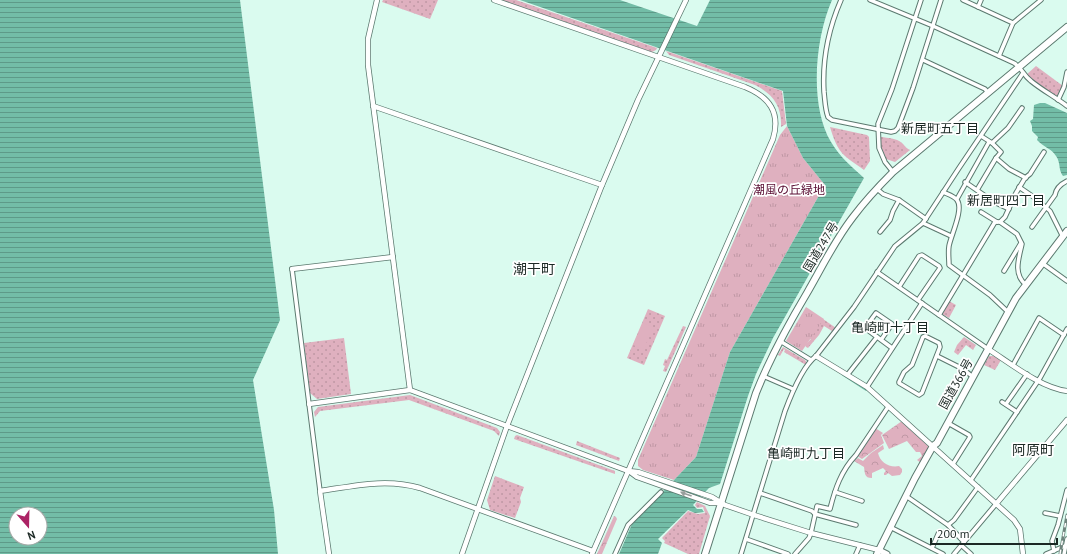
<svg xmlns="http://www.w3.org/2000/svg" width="1067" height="554" font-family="'PT Sans','Noto Sans JP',sans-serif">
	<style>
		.grass { fill: url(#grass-dots) }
		.forest { fill: url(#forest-crowns) }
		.park { fill: url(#park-tufts) }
		.pitch { fill: #dfb0bf }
		.water { fill: url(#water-rules); fill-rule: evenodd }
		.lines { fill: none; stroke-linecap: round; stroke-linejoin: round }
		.stream { stroke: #73bda7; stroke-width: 1.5 }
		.minor-casing { stroke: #5b796f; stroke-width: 5.5 }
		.tertiary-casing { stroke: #5b796f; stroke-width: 6 }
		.secondary-casing { stroke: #5b796f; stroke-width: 7 }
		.trunk-casing { stroke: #5b796f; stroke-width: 8 }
		.minor { stroke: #fff; stroke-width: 3.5 }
		.tertiary { stroke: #fff; stroke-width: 4.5 }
		.secondary { stroke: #fff; stroke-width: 5 }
		.trunk { stroke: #fff; stroke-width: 6 }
		.rail-casing { stroke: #6e847d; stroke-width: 3 }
		.rail { stroke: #fff; stroke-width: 1.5; stroke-dasharray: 4.5; stroke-linecap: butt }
		.oneway { fill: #989e9c }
		.labels { text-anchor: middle; stroke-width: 3.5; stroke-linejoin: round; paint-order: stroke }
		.park-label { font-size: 12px; fill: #56092f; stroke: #fff }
		.street-label { font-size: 12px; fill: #1b2824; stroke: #fff }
		.neighbourhood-label { font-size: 13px; fill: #1b2824; stroke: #fff }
		.quarter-label { font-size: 14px; fill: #1b2824; stroke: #fff }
	</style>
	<defs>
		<pattern id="grass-dots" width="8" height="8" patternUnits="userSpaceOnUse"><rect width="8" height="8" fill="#dfb0bf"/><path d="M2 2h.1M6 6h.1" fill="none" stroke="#bf97a4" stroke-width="1.8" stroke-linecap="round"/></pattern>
		<pattern id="forest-crowns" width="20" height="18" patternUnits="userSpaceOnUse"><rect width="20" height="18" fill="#dfb0bf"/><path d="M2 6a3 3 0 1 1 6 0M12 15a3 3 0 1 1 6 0" fill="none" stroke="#bf97a4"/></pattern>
		<pattern id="park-tufts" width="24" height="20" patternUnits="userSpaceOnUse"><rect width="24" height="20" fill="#dfb0bf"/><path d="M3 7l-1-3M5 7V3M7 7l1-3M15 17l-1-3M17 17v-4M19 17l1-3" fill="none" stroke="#bf97a4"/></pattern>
		<pattern id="water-rules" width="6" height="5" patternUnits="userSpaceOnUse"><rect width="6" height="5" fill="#73bda7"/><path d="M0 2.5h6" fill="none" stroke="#5e9a88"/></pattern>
	</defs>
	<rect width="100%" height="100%" fill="#dafbef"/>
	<!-- grass -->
	<g class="grass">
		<path d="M 383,0 L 438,0 L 430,19 L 382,2 Z"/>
		<path d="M 501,0 L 516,0 L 657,48 L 656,50 L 652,52 L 645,50 Z"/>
		<path d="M 666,51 L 782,91 L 786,124 L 781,127 C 782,106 773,94 755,85 L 669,55 Z"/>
		<path d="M 1036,66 L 1063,86 L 1059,94 L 1056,97 L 1030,79 L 1026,75 Z"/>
		<path d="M 830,127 L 867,135 L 869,137 L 870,161 L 864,170 C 858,165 850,161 845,156 C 837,149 833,137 830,127 Z"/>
		<path d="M 881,137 C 888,138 896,138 902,143 C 905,146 906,148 910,150 L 895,162 L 886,159 L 880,148 L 880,139 Z"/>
		<path d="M 949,301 L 956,305 L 949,318 L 942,314 Z"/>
		<path d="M 648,309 L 665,316 L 644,365 L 627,358 Z"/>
		<path d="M 823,319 L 836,328 L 817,352 L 832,331 L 824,326 L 819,335 L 808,348 L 806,347 L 805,345 L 811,339 L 806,335 Z"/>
		<path d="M 683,326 L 686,327 L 666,372 L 663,371 L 665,366 L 663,365 L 665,359 L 667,360 Z"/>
		<path d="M 964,337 L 976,345 L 973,350 L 966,345 L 958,355 L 954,352 L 957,345 Z"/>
		<path d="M 344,338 L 351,394 L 317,399 L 310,393 L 304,343 Z"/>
		<path d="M 783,347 L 805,360 L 807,363 L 806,365 L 784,352 L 785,350 L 784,349 L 780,356 L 778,355 Z"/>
		<path d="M 989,356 L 993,356 L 1001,360 L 995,370 L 984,365 Z"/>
		<path d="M 410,395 L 497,428 L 500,432 L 499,436 L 494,431 L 409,400 L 320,411 L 315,417 L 314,412 L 318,407 Z"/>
		<path d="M 517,435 L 615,471 L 615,474 L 514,439 L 515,436 Z"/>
		<path d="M 577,441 L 620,458 L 619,461 L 576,445 Z"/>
		<path d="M 495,476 L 524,487 L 520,498 L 521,502 L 515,518 L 490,510 L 487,500 Z"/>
		<path d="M 697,502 L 705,506 L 710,516 L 699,554 L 688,554 L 664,543 L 665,541 L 662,538 L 688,511 L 698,514 L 705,513 L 703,507 L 697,508 L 695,505 Z"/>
	</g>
	<!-- forest -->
	<g class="forest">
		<path d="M 902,421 L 929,447 L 921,463 L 917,460 L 922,456 L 920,452 L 916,452 L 907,441 L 889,449 L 882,435 Z"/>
		<path d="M 875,428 L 883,433 L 881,435 L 884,443 L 862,459 L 857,456 Z"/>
		<path d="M 883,445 L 884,449 L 878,453 C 880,462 889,468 899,466 L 902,469 L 902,472 L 900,475 L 892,476 L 888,473 L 886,475 L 884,475 L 884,473 L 886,471 L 883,468 L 872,473 L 872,478 C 864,478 865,473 864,467 L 854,461 L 858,458 L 863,461 L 871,453 Z"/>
		<path d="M 614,516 L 616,517 L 617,519 L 602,554 L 597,554 Z"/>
	</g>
	<!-- park -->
	<g class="park">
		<path d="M 787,126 L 803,158 L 825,185 L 730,352 L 696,457 L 674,480 L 643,470 L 638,466 L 638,460 L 780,135 Z"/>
		<path d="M 806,307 L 824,319 L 802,351 L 786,341 Z"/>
	</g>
	<!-- pitch -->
	<path class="pitch" d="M 643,323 L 653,327 L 644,349 L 633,345 Z"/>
	<!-- water -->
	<g class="water">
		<path d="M 0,0 L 240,0 L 280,320 L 253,380 L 274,510 L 278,554 L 0,554 ZM 16,514 L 40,514 L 40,538 L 16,538 Z"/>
		<path d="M 520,0 L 620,0 L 697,26 L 710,0 L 832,0 C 815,38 809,105 831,142 C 839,156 852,167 864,178 L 773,338 L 756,374 L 748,396 L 720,484 L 709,488 L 693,505 L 697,509 L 702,509 L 704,512 L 695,513 L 688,510 L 658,539 L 662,543 L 658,554 L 619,554 L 632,524 L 696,457 L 730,352 L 825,185 L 803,158 L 787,126 L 783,91 Z"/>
		<path d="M 1040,103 L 1045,103 L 1067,113 L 1067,175 L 1063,176 C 1058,170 1061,163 1056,156 C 1051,148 1043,147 1037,140 L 1038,137 L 1032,131 L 1032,126 L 1030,121 L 1033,119 L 1034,105 Z"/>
	</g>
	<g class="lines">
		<!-- stream -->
		<path class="stream" d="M 843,375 L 866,390"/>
		<defs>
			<g id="minor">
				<path d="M 841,0 C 828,30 822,59 824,92 C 825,100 825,109 828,117 L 832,120 L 891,132 L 895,131 L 898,128 L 913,88 L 941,0"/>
				<path d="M 870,0 L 933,26 L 1014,63 C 1022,68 1023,75 1031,81 C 1042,90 1055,97 1067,106"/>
				<path d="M 963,0 L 1013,23"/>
				<path d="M 978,7 L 981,0"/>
				<path d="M 999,56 L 1013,23 L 1041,0"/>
				<path d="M 923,60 L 985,89 L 988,93"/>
				<path d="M 1058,100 L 1064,87 L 1067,72"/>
				<path d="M 981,136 L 992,143 L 1008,128 L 1022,108"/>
				<path d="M 992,143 L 1001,152 L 996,158 L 1009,169 L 1026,178"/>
				<path d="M 893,172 L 885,162 L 879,148 L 878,124 L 892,89 L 921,0"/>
				<path d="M 965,182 L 994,202 L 1009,209"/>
				<path d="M 1019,187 L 1035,198 L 1050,211 L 1063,237"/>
				<path d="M 877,189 L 883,194 L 899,200 L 926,219"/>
				<path d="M 977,190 L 996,158"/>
				<path d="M 943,192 C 947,194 954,196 957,200 C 964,209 951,235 949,246 C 948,252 949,259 949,265 L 990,295 L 1008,312"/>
				<path d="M 957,199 L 989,142"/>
				<path d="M 981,212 L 997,222"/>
				<path d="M 1000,222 L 1017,234 L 1022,244 C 1019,258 1013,273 1025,284"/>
				<path d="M 923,223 L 951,236"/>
				<path d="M 1032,227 L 1055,195 C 1056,188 1061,184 1067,181"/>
				<path d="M 880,232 L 890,220 L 893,211 L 899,200"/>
				<path d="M 1042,263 L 1067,281"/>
				<path d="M 292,269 L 320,491"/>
				<path d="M 1004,271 L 1021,243"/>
				<path d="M 877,272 L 988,349"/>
				<path d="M 899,287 L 919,256 L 922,255 L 939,266 L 940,268 L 918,300"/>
				<path d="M 939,315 L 995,222 L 1000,222 L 1005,217 L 1016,193 L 1025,178 L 1030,174 L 1044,152"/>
				<path d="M 925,336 L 939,343 L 940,347 L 922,393 L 919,395 L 899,383 L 899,382 L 904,372 L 912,365 L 923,337 Z"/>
				<path d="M 881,340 L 892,324 L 876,313 L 865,328 L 892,348"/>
				<path d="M 780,341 L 811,360"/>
				<path d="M 937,356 L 963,369 L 973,377"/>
				<path d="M 1013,365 L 1039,318 L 1064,335"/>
				<path d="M 848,374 L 877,337"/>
				<path d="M 763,376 L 793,389"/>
				<path d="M 867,387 L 922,303"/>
				<path d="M 1002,402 L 1017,412"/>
				<path d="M 1006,404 L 1027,374"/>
				<path d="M 948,423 L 969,435 L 970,437 L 953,464"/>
				<path d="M 971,480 L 1040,378 L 1067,329"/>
				<path d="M 835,492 L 862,501"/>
				<path d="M 760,493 L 812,511 L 815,514 L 856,525"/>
				<path d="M 906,496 L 948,525 L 964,542"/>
				<path d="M 1045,513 L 1060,516"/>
				<path d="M 948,525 L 954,520 L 978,487"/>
				<path d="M 890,527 L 943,554"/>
				<path d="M 746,539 L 788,554"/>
				<path d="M 961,545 L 971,554"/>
				<path d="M 932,548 L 939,532"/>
				<path d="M 1054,551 L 1052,541 L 1058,525 L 1067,490"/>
				<path d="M 615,554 L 628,525 L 661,492"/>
				<path d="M 741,554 L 785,411 C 791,395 803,366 816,356 L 854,307 L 895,246 L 923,223 L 959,168 L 1023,73"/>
				<path d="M 795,554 L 809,538 L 811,533 L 817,506 L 830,509 C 835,489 841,471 856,455 L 888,407"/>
				<path d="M 856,554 L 860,545"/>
				<path d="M 954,554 L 996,504"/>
				<path d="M 1046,554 L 1067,545"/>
				<path d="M 1064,554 L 1067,539"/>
			</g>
			<g id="tertiary">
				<path d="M 377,0 L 368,39 L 368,65 L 410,390 L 628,471 L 638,472 L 712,497 L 725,505 L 754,515 L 811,533 L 879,550"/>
				<path d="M 494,0 L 745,87 C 769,97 781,112 773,139 L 592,554"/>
				<path d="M 373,106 L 602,185"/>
				<path d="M 292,269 L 393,257"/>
				<path d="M 988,349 C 1010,363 1041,388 1067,391"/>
				<path d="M 816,356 L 867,387 L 1014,520 L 1020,529 L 1023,554"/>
				<path d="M 309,404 L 410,390"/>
				<path d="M 629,471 L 637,477 L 710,503 L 719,503"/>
				<path d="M 996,504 L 1067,420"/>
				<path d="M 329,554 L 320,491 C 354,486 386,478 420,488 L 593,551"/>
				<path d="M 462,554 L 507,426 L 602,185 L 638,100 L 686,0"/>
			</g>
			<path id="secondary" d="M 879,550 L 887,554"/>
			<g id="trunk">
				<path d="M 705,554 L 756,393 C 770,358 788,325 807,293 C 822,267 835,240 853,217 C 865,201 879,186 893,172 L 1067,27"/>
				<path d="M 877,554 L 915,478 L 933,446 L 937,443 L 1016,298 L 1067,231"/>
			</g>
		</defs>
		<!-- minor casing -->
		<use href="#minor" class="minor-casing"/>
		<!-- tertiary casing -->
		<use href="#tertiary" class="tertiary-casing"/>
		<!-- secondary casing -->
		<use href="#secondary" class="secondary-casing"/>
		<!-- trunk casing -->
		<use href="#trunk" class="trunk-casing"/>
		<!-- minor -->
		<use href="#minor" class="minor"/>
		<!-- tertiary -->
		<use href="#tertiary" class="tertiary"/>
		<!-- secondary -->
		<use href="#secondary" class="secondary"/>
		<!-- trunk -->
		<use href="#trunk" class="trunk"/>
		<defs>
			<path id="rail" d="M 1060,554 L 1067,515"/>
		</defs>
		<!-- rail casing -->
		<use href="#rail" class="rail-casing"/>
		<!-- rail -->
		<use href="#rail" class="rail"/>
	</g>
	<!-- one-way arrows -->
	<defs><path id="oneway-solid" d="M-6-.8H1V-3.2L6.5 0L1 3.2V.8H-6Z"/></defs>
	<use class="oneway" href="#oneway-solid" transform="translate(686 494) rotate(-160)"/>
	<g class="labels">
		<!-- park labels -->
		<g class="park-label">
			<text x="789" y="194">潮風の丘緑地</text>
		</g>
		<!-- street labels -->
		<g class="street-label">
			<text transform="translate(821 247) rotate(-59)" y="4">国道247号</text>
			<text transform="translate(956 384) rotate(-61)" y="4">国道366号</text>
		</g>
		<!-- neighbourhood labels -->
		<g class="neighbourhood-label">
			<text x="940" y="133">新居町五丁目</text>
			<text x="1006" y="205">新居町四丁目</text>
			<text x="890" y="332">亀崎町十丁目</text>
			<text x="806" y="458">亀崎町九丁目</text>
		</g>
		<!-- quarter labels -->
		<g class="quarter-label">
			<text x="534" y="274">潮干町</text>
			<text x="1033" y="455">阿原町</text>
		</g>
	</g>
	<!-- north arrow -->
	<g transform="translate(28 526) rotate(160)"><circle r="19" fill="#ffffff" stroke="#a4a9a7"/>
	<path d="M0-3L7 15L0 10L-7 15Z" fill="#ac2365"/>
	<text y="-6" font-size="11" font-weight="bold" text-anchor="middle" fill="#1b2824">N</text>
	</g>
	<!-- scale -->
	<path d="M931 538v6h126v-6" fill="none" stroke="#1b2824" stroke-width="2"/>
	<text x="937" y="538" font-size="12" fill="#1b2824" stroke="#ffffff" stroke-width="3" paint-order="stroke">200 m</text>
</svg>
